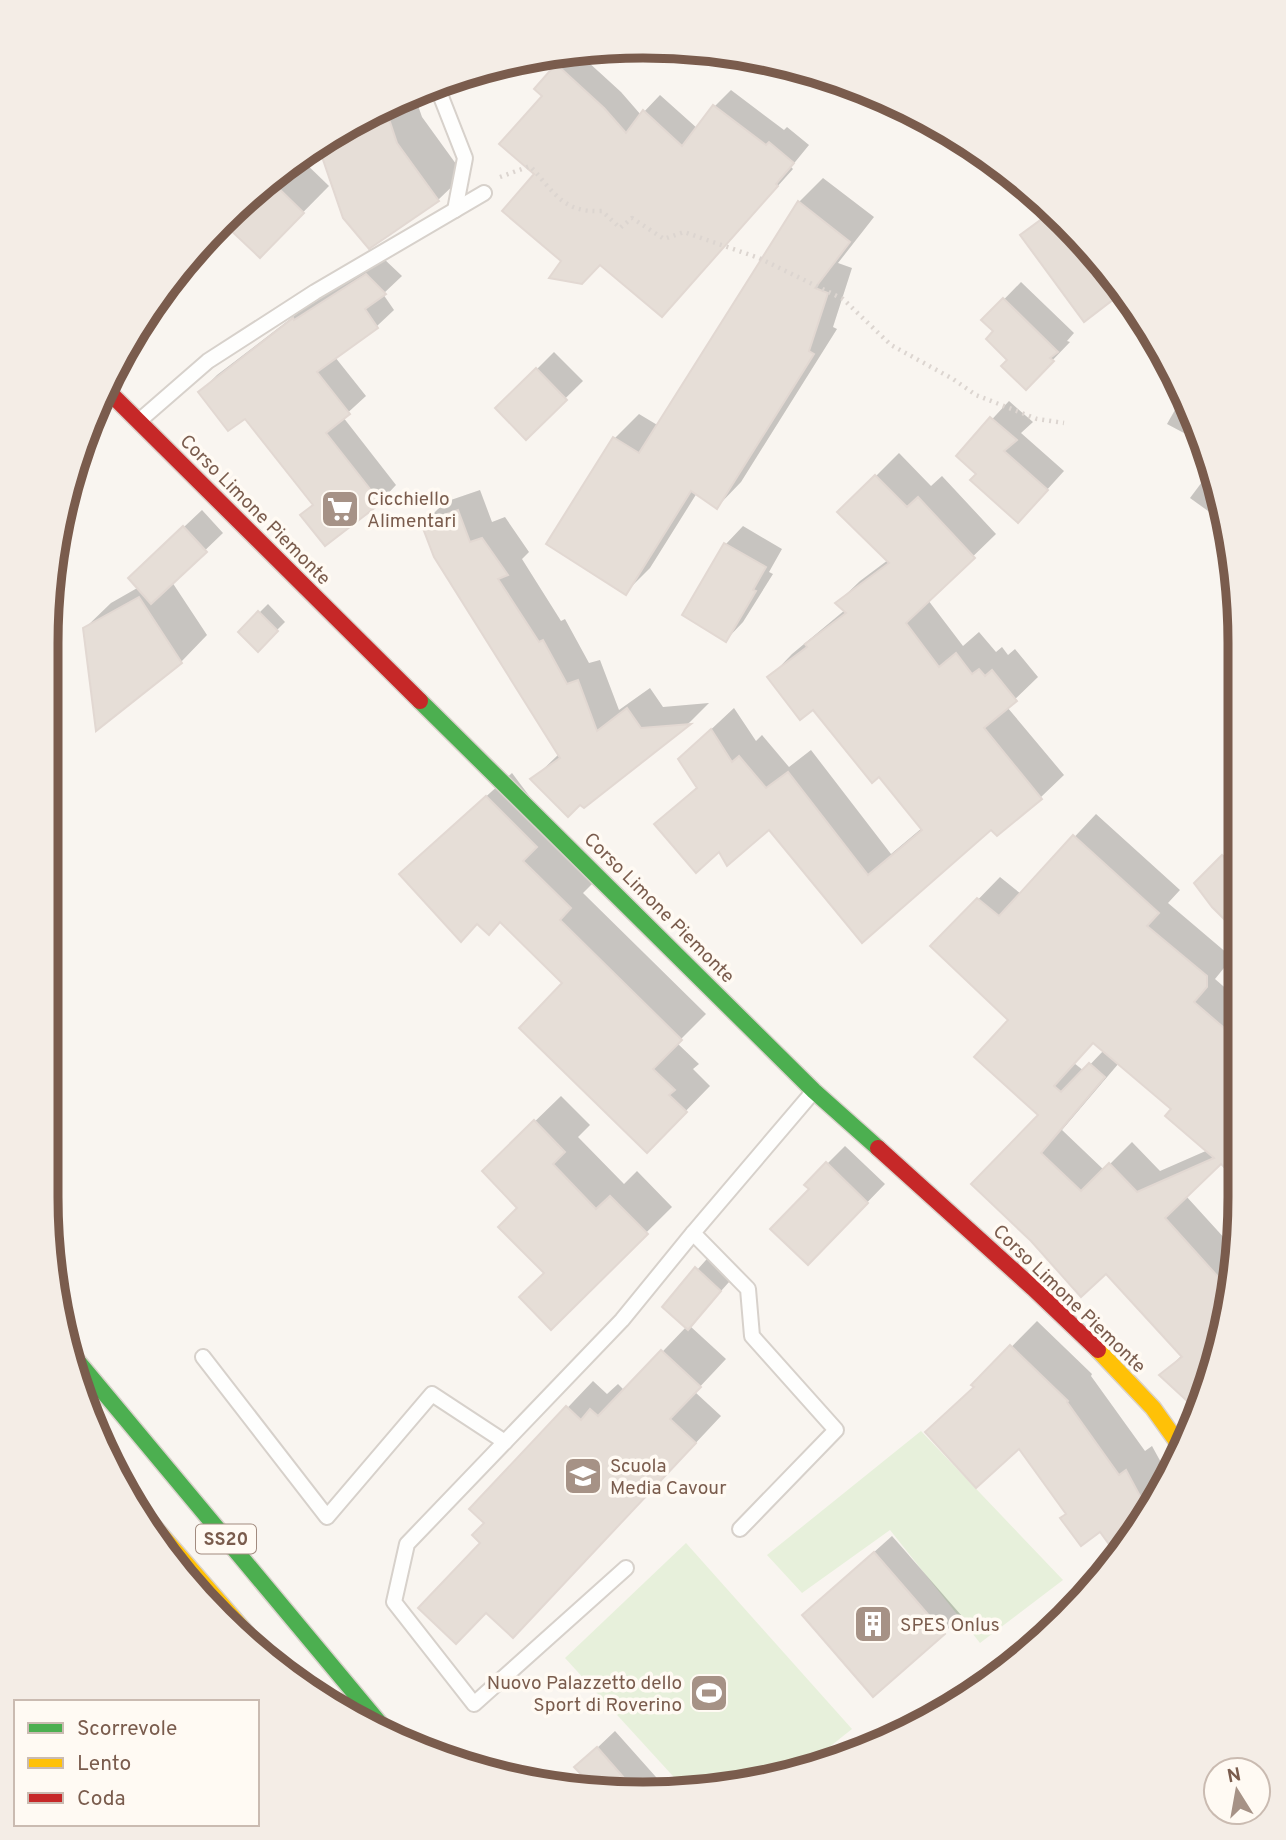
<svg xmlns="http://www.w3.org/2000/svg" width="1286" height="1840" font-family="Overpass,sans-serif">
	<style>
		.green { fill: #e7f0db }
		.shadow { fill: #0003; fill-rule: evenodd }
		.building { fill: #e6ded7; stroke: #e2d8d2; stroke-width: 2; fill-rule: evenodd }
		.lines { fill: none; stroke-linecap: round; stroke-linejoin: round }
		.lane-casing { stroke: #d7d1cb; stroke-width: 18 }
		.fast-casing { stroke: #d9d2cb; stroke-width: 19 }
		.slow-casing { stroke: #d9d2cb; stroke-width: 19 }
		.jam-casing { stroke: #d9d2cb; stroke-width: 19 }
		.path { stroke: #dcd5d0; stroke-width: 4.5; stroke-dasharray: 2 5; stroke-linecap: butt }
		.lane { stroke: #fefefd; stroke-width: 14 }
		.fast { stroke: #4caf50; stroke-width: 16 }
		.slow { stroke: #ffc107; stroke-width: 16 }
		.jam { stroke: #c62828; stroke-width: 16 }
		.labels { text-anchor: middle; stroke-width: 7; stroke-linejoin: round; paint-order: stroke }
		.shield { fill: #fffaf3; stroke: #a28b7f; stroke-width: 2 }
		.shield-label { font-size: 18px; font-weight: bold; fill: #7a5c4d }
		.poi-label { font-size: 19px; fill: #7a5c4d; stroke: #fffaf3; text-anchor: start }
		.street-label { font-size: 19px; fill: #7a5c4d; stroke: #fffaf3 }
		.rim { fill: none; stroke: #7a5c4d; stroke-width: 9 }
	</style>
	<rect width="100%" height="100%" fill="#f9f5f0"/>
	<!-- green -->
	<g class="green">
		<path d="M 921,1431 L 1063,1580 L 980,1643 L 890,1530 L 802,1593 L 767,1555 Z"/>
		<path d="M 686,1543 L 852,1729 L 803,1768 L 759,1783 L 682,1786 L 565,1658 Z"/>
	</g>
	<!-- shadow -->
	<g class="shadow">
		<path d="M 572,50 L 575,50 L 621,92 L 641,115 L 660,95 L 698,129 L 714,107 L 731,90 L 784,130 L 787,127 L 809,145 L 791,167 L 793,169 L 678,298 L 600,263 L 564,260 L 536,173 L 544,96 L 557,65 Z"/>
		<path d="M 414,94 L 422,117 L 464,175 L 438,200 L 369,247 L 344,217 L 319,144 L 344,126 Z"/>
		<path d="M 300,158 L 329,186 L 260,256 L 225,222 L 249,194 Z"/>
		<path d="M 823,178 L 874,217 L 838,263 L 852,268 L 833,327 L 837,329 L 741,482 L 717,507 L 697,493 L 650,568 L 626,592 L 614,439 L 639,414 L 659,426 L 799,202 Z"/>
		<path d="M 1051,210 L 1092,249 L 1120,291 L 1113,298 L 1022,236 Z"/>
		<path d="M 383,258 L 402,276 L 383,294 L 394,310 L 377,326 L 335,357 L 366,396 L 343,417 L 396,485 L 380,502 L 302,515 L 314,503 L 246,416 L 200,392 L 217,375 L 311,303 L 312,304 Z"/>
		<path d="M 1021,282 L 1074,333 L 1067,341 L 1070,342 L 1026,388 L 995,331 L 984,320 Z"/>
		<path d="M 554,352 L 583,381 L 526,437 L 498,408 Z"/>
		<path d="M 1184,394 L 1197,439 L 1197,440 L 1167,424 Z"/>
		<path d="M 1009,401 L 1033,422 L 1021,433 L 1064,471 L 1035,503 L 978,473 L 958,456 Z"/>
		<path d="M 899,453 L 931,486 L 942,476 L 996,534 L 928,600 L 963,646 L 979,632 L 996,652 L 1002,647 L 1008,655 L 1015,649 L 1038,677 L 1007,707 L 1064,775 L 1041,797 L 997,833 L 991,827 L 862,940 L 770,828 L 720,850 L 656,824 L 698,786 L 703,737 L 734,708 L 756,741 L 762,735 L 789,767 L 811,750 L 891,854 L 922,828 L 879,775 L 814,708 L 770,677 L 792,654 L 845,610 L 837,603 L 860,581 L 888,560 L 840,512 Z"/>
		<path d="M 1208,474 L 1222,521 L 1190,498 Z"/>
		<path d="M 480,490 L 492,522 L 505,517 L 529,552 L 522,559 L 561,621 L 565,619 L 589,663 L 600,660 L 619,710 L 650,688 L 663,707 L 709,703 L 690,722 L 584,806 L 533,779 L 559,754 L 423,524 L 445,502 Z"/>
		<path d="M 202,510 L 223,533 L 172,582 L 207,635 L 181,662 L 84,629 L 111,603 L 139,587 L 148,561 Z"/>
		<path d="M 743,526 L 782,549 L 769,572 L 773,574 L 743,622 L 726,640 L 726,544 Z"/>
		<path d="M 268,604 L 285,622 L 258,649 L 240,632 Z"/>
		<path d="M 512,773 L 594,882 L 583,893 L 706,1014 L 677,1043 L 699,1064 L 693,1069 L 710,1086 L 647,1151 L 565,983 L 501,920 L 478,923 L 401,874 Z"/>
		<path d="M 1096,814 L 1180,890 L 1168,903 L 1228,954 L 1228,963 L 1215,979 L 1238,999 L 1239,1187 L 1220,1163 L 1186,1196 L 1237,1252 L 1220,1351 L 1198,1409 L 1162,1375 L 1182,1355 L 1106,1271 L 1032,1240 L 1040,1115 L 1010,1020 L 933,946 L 1000,877 L 1021,894 ZM 1094,1041 L 1104,1050 L 1084,1071 L 1074,1063 ZM 1119,1063 L 1174,1109 L 1208,1150 L 1160,1171 L 1132,1142 L 1104,1170 L 1062,1130 Z"/>
		<path d="M 1237,842 L 1237,911 L 1228,920 L 1196,883 Z"/>
		<path d="M 561,1096 L 590,1125 L 578,1137 L 624,1184 L 637,1171 L 672,1207 L 551,1327 L 546,1273 L 520,1208 L 484,1171 Z"/>
		<path d="M 845,1146 L 885,1184 L 826,1245 L 811,1188 L 807,1184 Z"/>
		<path d="M 714,1251 L 737,1273 L 690,1326 L 726,1359 L 695,1392 L 721,1416 L 539,1610 L 482,1543 L 486,1523 L 471,1509 L 593,1381 L 607,1394 L 618,1384 L 625,1391 L 687,1326 L 664,1307 Z"/>
		<path d="M 1037,1321 L 1092,1374 L 1091,1376 L 1145,1451 L 1152,1446 L 1169,1477 L 1120,1556 L 1101,1530 L 1068,1513 L 974,1385 Z"/>
		<path d="M 892,1536 L 961,1615 L 944,1633 L 804,1615 Z"/>
		<path d="M 615,1731 L 664,1786 L 582,1789 L 590,1781 L 577,1767 Z"/>
	</g>
	<!-- building -->
	<g class="building">
		<path d="M 556,64 L 604,108 L 626,133 L 643,110 L 682,146 L 713,105 L 766,145 L 769,142 L 794,163 L 776,184 L 778,186 L 662,317 L 600,265 L 582,284 L 549,278 L 561,261 L 502,211 L 534,174 L 499,144 L 542,96 L 534,89 Z"/>
		<path d="M 385,107 L 397,143 L 439,201 L 369,249 L 343,218 L 318,145 L 344,126 Z"/>
		<path d="M 269,179 L 304,213 L 260,258 L 224,224 L 249,194 Z"/>
		<path d="M 798,201 L 850,242 L 815,288 L 828,293 L 809,351 L 814,354 L 717,509 L 691,491 L 626,595 L 546,544 L 613,437 L 639,453 Z"/>
		<path d="M 1050,213 L 1114,299 L 1084,322 L 1020,235 Z"/>
		<path d="M 366,274 L 386,294 L 365,309 L 378,328 L 317,372 L 350,414 L 326,433 L 381,503 L 325,546 L 300,515 L 313,505 L 245,419 L 228,431 L 198,392 L 293,318 L 294,320 Z"/>
		<path d="M 1003,298 L 1058,352 L 1050,358 L 1054,361 L 1026,390 L 1001,366 L 1007,360 L 986,339 L 993,331 L 981,320 Z"/>
		<path d="M 536,368 L 567,400 L 526,440 L 495,408 Z"/>
		<path d="M 990,417 L 1017,440 L 1004,451 L 1048,490 L 1018,523 L 970,480 L 976,474 L 956,456 Z"/>
		<path d="M 875,475 L 907,507 L 918,497 L 975,558 L 906,623 L 939,667 L 956,653 L 972,674 L 979,669 L 985,676 L 992,670 L 1017,701 L 984,728 L 1042,799 L 997,836 L 991,830 L 862,943 L 769,830 L 727,866 L 719,852 L 696,873 L 654,824 L 697,788 L 678,759 L 711,729 L 732,762 L 739,756 L 766,788 L 788,772 L 868,875 L 922,830 L 879,777 L 872,783 L 813,710 L 800,720 L 767,677 L 807,647 L 805,644 L 846,613 L 835,603 L 889,563 L 837,512 Z"/>
		<path d="M 458,510 L 470,542 L 482,538 L 508,575 L 498,579 L 539,642 L 543,640 L 567,684 L 578,680 L 597,731 L 627,708 L 641,728 L 691,724 L 584,808 L 580,805 L 568,817 L 530,779 L 560,758 L 434,557 L 421,523 Z"/>
		<path d="M 183,526 L 207,552 L 151,604 L 128,578 Z"/>
		<path d="M 724,543 L 766,567 L 753,590 L 756,591 L 726,642 L 682,615 Z"/>
		<path d="M 139,597 L 182,663 L 96,731 L 83,628 Z"/>
		<path d="M 258,611 L 278,631 L 258,652 L 238,632 Z"/>
		<path d="M 486,796 L 537,847 L 523,861 L 571,908 L 560,920 L 682,1040 L 653,1069 L 675,1090 L 669,1095 L 687,1112 L 647,1153 L 519,1028 L 562,983 L 500,922 L 489,935 L 477,924 L 461,942 L 399,874 Z"/>
		<path d="M 1073,835 L 1159,913 L 1147,926 L 1207,976 L 1207,987 L 1194,1002 L 1238,1040 L 1239,1179 L 1221,1164 L 1165,1218 L 1230,1290 L 1220,1351 L 1198,1411 L 1159,1375 L 1182,1357 L 1106,1274 L 1081,1297 L 1031,1241 L 971,1184 L 1038,1115 L 974,1057 L 1008,1020 L 930,946 L 977,898 L 999,916 ZM 1093,1043 L 1171,1109 L 1165,1116 L 1214,1158 L 1137,1192 L 1109,1163 L 1081,1191 L 1041,1153 L 1105,1077 L 1089,1063 L 1061,1092 L 1054,1086 Z"/>
		<path d="M 1222,855 L 1237,870 L 1237,932 L 1212,907 L 1194,883 Z"/>
		<path d="M 534,1120 L 565,1152 L 553,1164 L 596,1209 L 610,1196 L 648,1234 L 551,1330 L 519,1297 L 544,1273 L 498,1227 L 517,1208 L 482,1171 Z"/>
		<path d="M 826,1162 L 868,1203 L 808,1265 L 770,1229 L 809,1189 L 804,1185 Z"/>
		<path d="M 695,1267 L 721,1291 L 688,1330 L 662,1307 Z"/>
		<path d="M 1010,1345 L 1068,1401 L 1067,1402 L 1119,1475 L 1126,1470 L 1148,1511 L 1119,1558 L 1100,1532 L 1081,1546 L 1060,1518 L 1066,1514 L 1019,1449 L 976,1488 L 925,1432 L 974,1387 L 971,1385 Z"/>
		<path d="M 661,1350 L 701,1387 L 670,1419 L 696,1443 L 513,1638 L 486,1613 L 456,1644 L 418,1608 L 480,1543 L 472,1535 L 484,1523 L 469,1509 L 566,1406 L 581,1420 L 590,1409 L 598,1416 Z"/>
		<path d="M 874,1552 L 945,1634 L 873,1697 L 802,1615 Z"/>
		<path d="M 597,1747 L 632,1787 L 594,1788 L 574,1767 Z"/>
	</g>
	<g class="lines">
		<defs>
			<g id="lane">
				<path d="M 436,84 L 465,158 L 455,210"/>
				<path d="M 139,421 L 208,361 L 315,292 L 484,193"/>
				<path d="M 203,1357 L 327,1517 L 432,1394 L 505,1442"/>
				<path d="M 740,1529 L 836,1430 L 752,1336 L 748,1289 L 693,1233 L 813,1092"/>
				<path d="M 626,1568 L 474,1704 L 394,1602 L 407,1544 L 622,1320 L 693,1233"/>
			</g>
			<g id="fast">
				<path d="M 420,701 L 814,1091 L 878,1148"/>
				<path d="M 65,1346 L 387,1732"/>
			</g>
			<g id="slow">
				<path d="M 1098,1350 L 1153,1408 L 1183,1450"/>
				<path d="M 136,1506 L 267,1657"/>
			</g>
			<g id="jam">
				<path d="M 108,391 L 420,701"/>
				<path d="M 878,1148 L 1033,1288 L 1098,1350"/>
			</g>
		</defs>
		<!-- lane casing -->
		<use href="#lane" class="lane-casing"/>
		<!-- fast casing -->
		<use href="#fast" class="fast-casing"/>
		<!-- slow casing -->
		<use href="#slow" class="slow-casing"/>
		<!-- jam casing -->
		<use href="#jam" class="jam-casing"/>
		<!-- path -->
		<path class="path" d="M 500,177 L 530,166 C 555,193 563,213 602,211 L 620,228 L 632,218 L 664,239 L 684,232 L 759,258 L 843,299 L 891,345 L 953,379 L 976,395 L 1037,419 L 1064,423"/>
		<!-- lane -->
		<use href="#lane" class="lane"/>
		<!-- fast -->
		<use href="#fast" class="fast"/>
		<!-- slow -->
		<use href="#slow" class="slow"/>
		<!-- jam -->
		<use href="#jam" class="jam"/>
	</g>
	<!-- icons -->
	<defs>
		<symbol id="supermarket-square" viewBox="-11 -11 22 22"><rect x="-9" y="-9" width="18" height="18" rx="4" fill="#a69286" stroke="#fffaf3"/><path d="M-6-5.5h2.5l.6 2H6L4.5 2H-2.5L-4.4-4H-6ZM-1.5 3.2a1.3 1.3 0 1 0 .1 0ZM3 3.2a1.3 1.3 0 1 0 .1 0Z" fill="#fff"/></symbol>
		<symbol id="school-square" viewBox="-11 -11 22 22"><rect x="-9" y="-9" width="18" height="18" rx="4" fill="#a69286" stroke="#fffaf3"/><path d="M0-5L7-2L0 1L-7-2ZM-4 1L0 2.5L4 1V4Q0 6-4 4Z" fill="#fff"/></symbol>
		<symbol id="building-square" viewBox="-11 -11 22 22"><rect x="-9" y="-9" width="18" height="18" rx="4" fill="#a69286" stroke="#fffaf3"/><path d="M-4-6H4V6H1V3H-1V6H-4ZM-2.5-4.3h1.7v1.8h-1.7ZM.8-4.3h1.7v1.8H.8ZM-2.5-1h1.7V.8h-1.7ZM.8-1h1.7V.8H.8Z" fill="#fff"/></symbol>
		<symbol id="stadium-square" viewBox="-11 -11 22 22"><rect x="-9" y="-9" width="18" height="18" rx="4" fill="#a69286" stroke="#fffaf3"/><path d="M0-5a6.5 5 0 1 0 0 10a6.5 5 0 1 0 0-10ZM-3.5-1.8h7v3.6h-7Z" fill="#fff"/></symbol>
	</defs>
	<g fill-rule="evenodd">
		<use href="#supermarket-square" x="318" y="487" width="44" height="44"/>
		<use href="#school-square" x="561" y="1454" width="44" height="44"/>
		<use href="#building-square" x="851" y="1602" width="44" height="44"/>
		<use href="#stadium-square" x="687" y="1671" width="44" height="44"/>
	</g>
	<g class="labels">
		<!-- shield labels -->
		<rect class="shield" x="196" y="1524.5" width="60" height="29" rx="5"/>
		<g class="shield-label">
			<text x="226" y="1545">SS20</text>
		</g>
		<!-- poi labels -->
		<g class="poi-label">
			<text x="367" y="505">Cicchiello<tspan x="367" dy="22">Alimentari</tspan></text>
			<text x="610" y="1472">Scuola<tspan x="610" dy="22">Media Cavour</tspan></text>
			<text x="900" y="1631">SPES Onlus</text>
			<text x="682" y="1689" text-anchor="end">Nuovo Palazzetto dello<tspan x="682" dy="22">Sport di Roverino</tspan></text>
		</g>
		<!-- street labels -->
		<g class="street-label">
			<text transform="translate(256 509) rotate(45)" y="7">Corso Limone Piemonte</text>
			<text transform="translate(660 907) rotate(45)" y="7">Corso Limone Piemonte</text>
			<text transform="translate(1070 1298) rotate(44)" y="7">Corso Limone Piemonte</text>
		</g>
	</g>
	<!-- crop -->
	<path d="M0 0H1286V1840H0ZM643 58H643A585 585 0 0 1 1228 643V1197A585 585 0 0 1 643 1782H643A585 585 0 0 1 58 1197V643A585 585 0 0 1 643 58Z" fill="#f4ede6" fill-rule="evenodd"/>
	<path class="rim" d="M643 58H643A585 585 0 0 1 1228 643V1197A585 585 0 0 1 643 1782H643A585 585 0 0 1 58 1197V643A585 585 0 0 1 643 58Z"/>
	<!-- legend -->
	<rect x="14" y="1700" width="245" height="126" fill="#fffaf3" stroke="#cabbb1" stroke-width="2"/>
	<rect x="28" y="1723" width="35" height="10" fill="#4caf50" stroke="#cabbb1" stroke-width="2"/>
	<text x="77" y="1735" font-size="21" fill="#7a5c4d">Scorrevole</text>
	<rect x="28" y="1758" width="35" height="10" fill="#ffc107" stroke="#cabbb1" stroke-width="2"/>
	<text x="77" y="1770" font-size="21" fill="#7a5c4d">Lento</text>
	<rect x="28" y="1793" width="35" height="10" fill="#c62828" stroke="#cabbb1" stroke-width="2"/>
	<text x="77" y="1805" font-size="21" fill="#7a5c4d">Coda</text>
	<!-- north arrow -->
	<g transform="translate(1237 1791) rotate(349)"><circle r="33" fill="#fffaf3" stroke="#cabbb1" stroke-width="2"/>
	<path d="M0-5L12 26L0 18L-12 26Z" fill="#a69286"/>
	<text y="-10" font-size="19" font-weight="bold" text-anchor="middle" fill="#7a5c4d">N</text>
	</g>
</svg>
